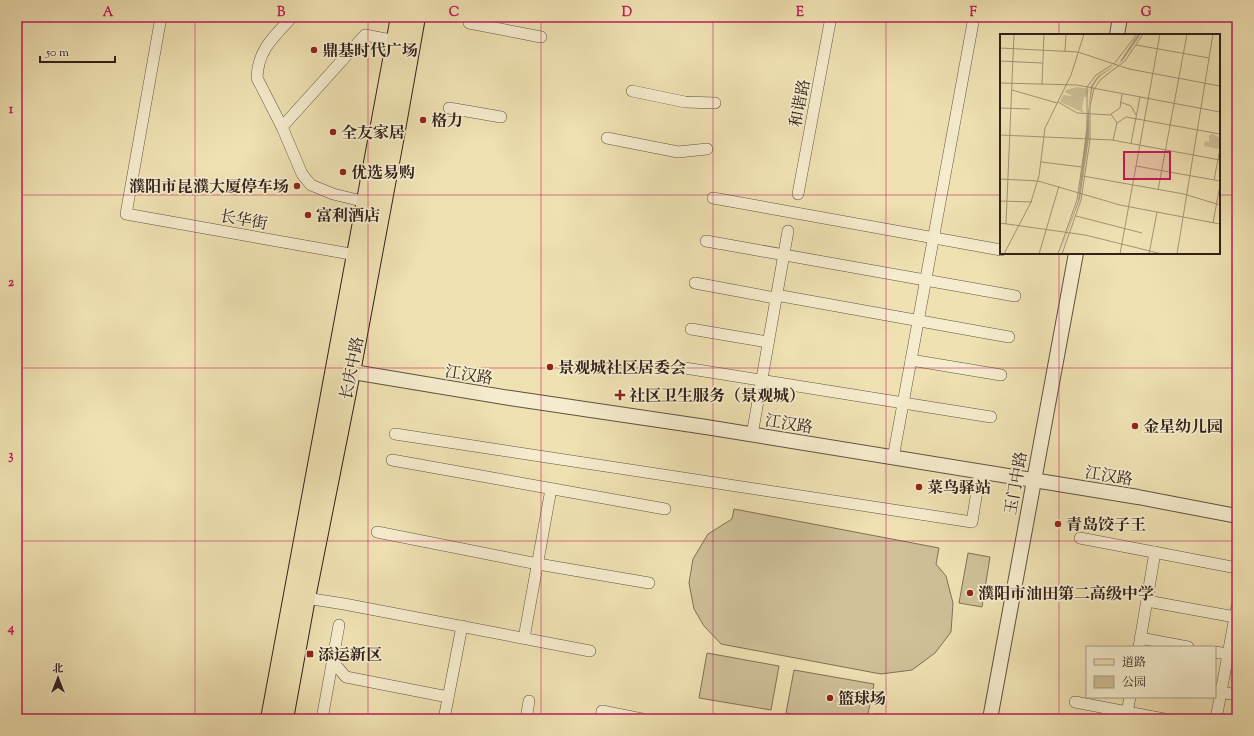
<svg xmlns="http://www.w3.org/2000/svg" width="1254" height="736" font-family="'Sorts Mill Goudy','Noto Serif SC',serif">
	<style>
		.green { fill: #cfc098; stroke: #80705a }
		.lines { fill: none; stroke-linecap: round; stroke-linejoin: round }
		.minor-casing { stroke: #605141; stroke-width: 12 }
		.tertiary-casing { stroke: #605141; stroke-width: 16 }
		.primary-casing { stroke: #31211b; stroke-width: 20 }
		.minor { stroke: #f5eccd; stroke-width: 11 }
		.tertiary { stroke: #f5eccd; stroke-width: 14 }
		.primary { stroke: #efe1b2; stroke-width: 18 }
		.grid { fill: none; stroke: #c2185b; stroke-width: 1; stroke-opacity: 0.55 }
		.poi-dot { fill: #8f2418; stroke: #f5eccd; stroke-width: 1.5 }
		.labels { text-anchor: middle; stroke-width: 3.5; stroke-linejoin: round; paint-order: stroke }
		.poi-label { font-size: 16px; font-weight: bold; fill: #31211b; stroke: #f5eccd; text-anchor: start }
		.street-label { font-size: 16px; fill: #31211b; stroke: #f5eccd }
		.inset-road { fill: none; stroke: #a39476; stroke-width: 1 }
		.view { fill: #c2185b; fill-opacity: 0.15; stroke: #c2185b; stroke-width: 2 }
		.inset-edge { fill: none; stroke: #31211b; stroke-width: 2 }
		.neatline { fill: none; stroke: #c2185b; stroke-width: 1.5 }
		.grid-label { font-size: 13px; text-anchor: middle; font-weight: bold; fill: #c2185b }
	</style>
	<rect width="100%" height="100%" fill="#efe1b2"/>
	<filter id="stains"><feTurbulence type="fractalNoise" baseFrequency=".005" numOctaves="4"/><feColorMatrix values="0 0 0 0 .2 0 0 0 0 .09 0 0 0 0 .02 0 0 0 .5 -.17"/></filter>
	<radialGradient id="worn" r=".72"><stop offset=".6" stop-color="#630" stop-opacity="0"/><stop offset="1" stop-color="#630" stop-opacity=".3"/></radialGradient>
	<!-- green -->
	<g class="green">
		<path d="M 734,509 L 939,548 L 936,564 L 946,576 L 953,603 L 951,632 L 935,653 L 912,670 L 881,674 L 721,644 L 704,626 L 694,609 L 689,583 L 693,559 L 708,534 L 732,519 Z"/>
		<path d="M 968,553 L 990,557 L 982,607 L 959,603 Z"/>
		<path d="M 707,653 L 779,666 L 771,710 L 699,698 Z"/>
		<path d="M 794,670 L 874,684 L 867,719 L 820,719 L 786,713 Z"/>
	</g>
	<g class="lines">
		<defs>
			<g id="minor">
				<path d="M 161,17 L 126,214 L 356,255"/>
				<path d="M 292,17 C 274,37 258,49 257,78 L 282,127 L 302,174 L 311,185 L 333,194 L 366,202"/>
				<path d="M 469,23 L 541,37"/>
				<path d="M 632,91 L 685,102 L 715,103"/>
				<path d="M 449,108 L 501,117"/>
				<path d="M 282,127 L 365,35 L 401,42"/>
				<path d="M 607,138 L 678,152 L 707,149"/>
				<path d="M 798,194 L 831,17"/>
				<path d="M 713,198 L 1001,250"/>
				<path d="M 706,241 L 1015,296"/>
				<path d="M 695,283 L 775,298"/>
				<path d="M 776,295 L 1009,337"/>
				<path d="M 691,329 L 768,342"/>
				<path d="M 911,360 L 1001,375"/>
				<path d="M 685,368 L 991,417"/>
				<path d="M 395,434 L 972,522 L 980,472"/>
				<path d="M 752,435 L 788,231"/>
				<path d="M 893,458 L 974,17"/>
				<path d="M 392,460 L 665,509"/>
				<path d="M 377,532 L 538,564 L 649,583"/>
				<path d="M 1080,538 L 1237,568"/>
				<path d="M 306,598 L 344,604 L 590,651"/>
				<path d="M 1147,601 L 1235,617"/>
				<path d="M 524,638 L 551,489"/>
				<path d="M 1140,638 L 1188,647"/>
				<path d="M 1139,647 L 1155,552"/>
				<path d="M 1215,652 L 1228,654"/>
				<path d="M 333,662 L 346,677 L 448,697"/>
				<path d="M 1215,691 L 1237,695"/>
				<path d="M 1075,702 L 1164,719"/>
				<path d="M 1127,712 L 1130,697"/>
				<path d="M 322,719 L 339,625"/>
				<path d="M 444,719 L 462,626"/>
				<path d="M 526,719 L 529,701"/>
				<path d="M 601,719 L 602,711 L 642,719"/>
				<path d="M 877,719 L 880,719"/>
				<path d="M 1216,719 L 1237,606"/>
			</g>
			<g id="tertiary">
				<path d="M 1117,35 L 1120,17"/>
				<path d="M 341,370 L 510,398 L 706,427 L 1138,497 L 1237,516"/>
				<path d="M 990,719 L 1076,253"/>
			</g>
			<g id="primary">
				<path d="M 270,719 L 400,17"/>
				<path d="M 284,719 L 306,598 L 351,372 L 394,141 L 416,17"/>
			</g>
		</defs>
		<!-- minor casing -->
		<use href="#minor" class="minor-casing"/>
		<!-- tertiary casing -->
		<use href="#tertiary" class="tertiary-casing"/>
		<!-- primary casing -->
		<use href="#primary" class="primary-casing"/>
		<!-- minor -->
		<use href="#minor" class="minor"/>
		<!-- tertiary -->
		<use href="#tertiary" class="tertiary"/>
		<!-- primary -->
		<use href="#primary" class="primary"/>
	</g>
	<!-- grid -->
	<path class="grid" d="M 195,17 L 195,719M 368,17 L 368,719M 541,17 L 541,719M 713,17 L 713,719M 886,17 L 886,719M 1059,17 L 1059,35M 17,195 L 1001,195M 1219,195 L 1237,195M 1059,253 L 1059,719M 17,368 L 1237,368M 17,541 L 1237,541"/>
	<!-- markers -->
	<g class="poi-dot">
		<circle cx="314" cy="50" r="4"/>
		<circle cx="423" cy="120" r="4"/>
		<circle cx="333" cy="132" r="4"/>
		<circle cx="343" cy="172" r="4"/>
		<circle cx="297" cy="186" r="4"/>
		<circle cx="308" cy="215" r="4"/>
		<circle cx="550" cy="367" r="4"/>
		<path d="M618 389h4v4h4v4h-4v4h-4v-4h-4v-4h4z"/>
		<circle cx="1135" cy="426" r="4"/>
		<circle cx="919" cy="487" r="4"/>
		<circle cx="1058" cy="524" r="4"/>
		<circle cx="970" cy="593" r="4"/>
		<rect x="306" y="650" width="8" height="8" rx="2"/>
		<circle cx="830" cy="698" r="4"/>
	</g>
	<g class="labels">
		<!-- poi labels -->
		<g class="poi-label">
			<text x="322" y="56">鼎基时代广场</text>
			<text x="431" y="126">格力</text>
			<text x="341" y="138">全友家居</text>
			<text x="351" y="178">优选易购</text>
			<text x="289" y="192" text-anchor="end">濮阳市昆濮大厦停车场</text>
			<text x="316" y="221">富利酒店</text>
			<text x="558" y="373">景观城社区居委会</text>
			<text x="629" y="401">社区卫生服务（景观城）</text>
			<text x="1143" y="432">金星幼儿园</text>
			<text x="927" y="493">菜鸟驿站</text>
			<text x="1066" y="530">青岛饺子王</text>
			<text x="978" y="599">濮阳市油田第二高级中学</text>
			<text x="318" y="660">添运新区</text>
			<text x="838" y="704">篮球场</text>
		</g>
		<!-- street labels -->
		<g class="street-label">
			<text transform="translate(799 103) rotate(-79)" y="6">和谐路</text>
			<text transform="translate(244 219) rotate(10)" y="6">长华街</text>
			<text transform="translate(351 368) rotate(-79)" y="6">长庆中路</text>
			<text transform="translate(469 374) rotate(9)" y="6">江汉路</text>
			<text transform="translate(789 423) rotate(9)" y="6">江汉路</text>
			<text transform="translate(1109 475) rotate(9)" y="6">江汉路</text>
			<text transform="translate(1015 483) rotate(-80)" y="6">玉门中路</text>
		</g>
	</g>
	<!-- overview -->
	<g transform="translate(1000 34)">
		<rect width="220" height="220" fill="#efe1b2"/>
		<path d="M 77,53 L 89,55 L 87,63 L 84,63 L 82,75 L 84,79 L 60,68 L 63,61 L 73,62 L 65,58 L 66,56 ZM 213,100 L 220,104 L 219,115 L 204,112 L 205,107 L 209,108 L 209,101 Z" fill="#cfc098"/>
		<path d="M 138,0 L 141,0 L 123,26 L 99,43 L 93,52 L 89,73 L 89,104 L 80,165 L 59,220 L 78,167 L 91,52 L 98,42 L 119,29 Z" fill="#aea07f"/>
		<path class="inset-road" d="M 136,11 L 209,24M 0,14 L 78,18 L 129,35 L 220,52M 65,18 L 66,0M 0,27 L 42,29M 114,30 L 137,0M 0,49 L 77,51 L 220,78M 42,50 L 44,0M 12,56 L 57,69M 58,68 L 77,79 L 111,81M 120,68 L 131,72 L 136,81M 0,74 L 30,75M 111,80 L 120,74 L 122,60M 111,80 L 117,89 L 126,83M 126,83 L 220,100M 0,101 L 112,106 L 220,126M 113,106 L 117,89M 131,109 L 140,63M 41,128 L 82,133M 136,132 L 220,147M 83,142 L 184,160 L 220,171M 0,145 L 38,147 L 120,171 L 220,190M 214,146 L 220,115M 158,156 L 187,0M 0,167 L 32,168M 76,182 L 142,199M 0,189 L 85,201 L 162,220M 213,189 L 220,151M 6,190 L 14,0M 4,220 L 31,168 L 39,142 L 45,94 L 71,41 L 84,0M 39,220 L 59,152M 58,220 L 77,166 L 87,97 L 87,53 L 96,41 L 112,31M 62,220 L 81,166 L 90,106 L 90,72 L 94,55 L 101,45 L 125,27 L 143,0M 120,220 L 160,0M 149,220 L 157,178M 177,220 L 213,0"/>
		<path class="view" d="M 124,118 L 170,118 L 170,145 L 124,145 Z"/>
		<rect width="220" height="220" class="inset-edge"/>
	</g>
	<!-- margin -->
	<rect width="1254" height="736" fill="none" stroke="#efe1b2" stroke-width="44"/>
	<!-- legend -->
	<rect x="1086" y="646" width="130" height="52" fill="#f5eccd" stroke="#a79b86"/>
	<rect x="1094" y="659" width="20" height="6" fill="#efe1b2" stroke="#a79b86"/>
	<text x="1122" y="666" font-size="12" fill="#31211b">道路</text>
	<rect x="1094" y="676" width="20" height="12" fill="#cfc098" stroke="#a79b86"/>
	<text x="1122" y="686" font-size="12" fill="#31211b">公园</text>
	<!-- north arrow -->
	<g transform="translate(58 678)" stroke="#f5eccd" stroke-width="3" paint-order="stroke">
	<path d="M0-3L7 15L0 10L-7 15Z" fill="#31211b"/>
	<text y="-6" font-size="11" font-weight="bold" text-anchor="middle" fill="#31211b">北</text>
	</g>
	<!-- scale -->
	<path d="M40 56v6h75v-6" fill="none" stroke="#31211b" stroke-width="2"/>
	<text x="46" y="56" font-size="12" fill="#31211b" stroke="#f5eccd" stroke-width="3" paint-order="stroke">50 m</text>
	<rect x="22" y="22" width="1210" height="692" class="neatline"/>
	<g class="grid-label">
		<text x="108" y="16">A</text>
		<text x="281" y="16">B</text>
		<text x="454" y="16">C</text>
		<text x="627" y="16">D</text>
		<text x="800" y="16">E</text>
		<text x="973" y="16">F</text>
		<text x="1146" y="16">G</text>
		<text x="11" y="113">1</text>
		<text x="11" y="286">2</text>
		<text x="11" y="459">3</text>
		<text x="11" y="632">4</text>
	</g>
	<rect width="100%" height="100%" filter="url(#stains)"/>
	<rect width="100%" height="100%" fill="url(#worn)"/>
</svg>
